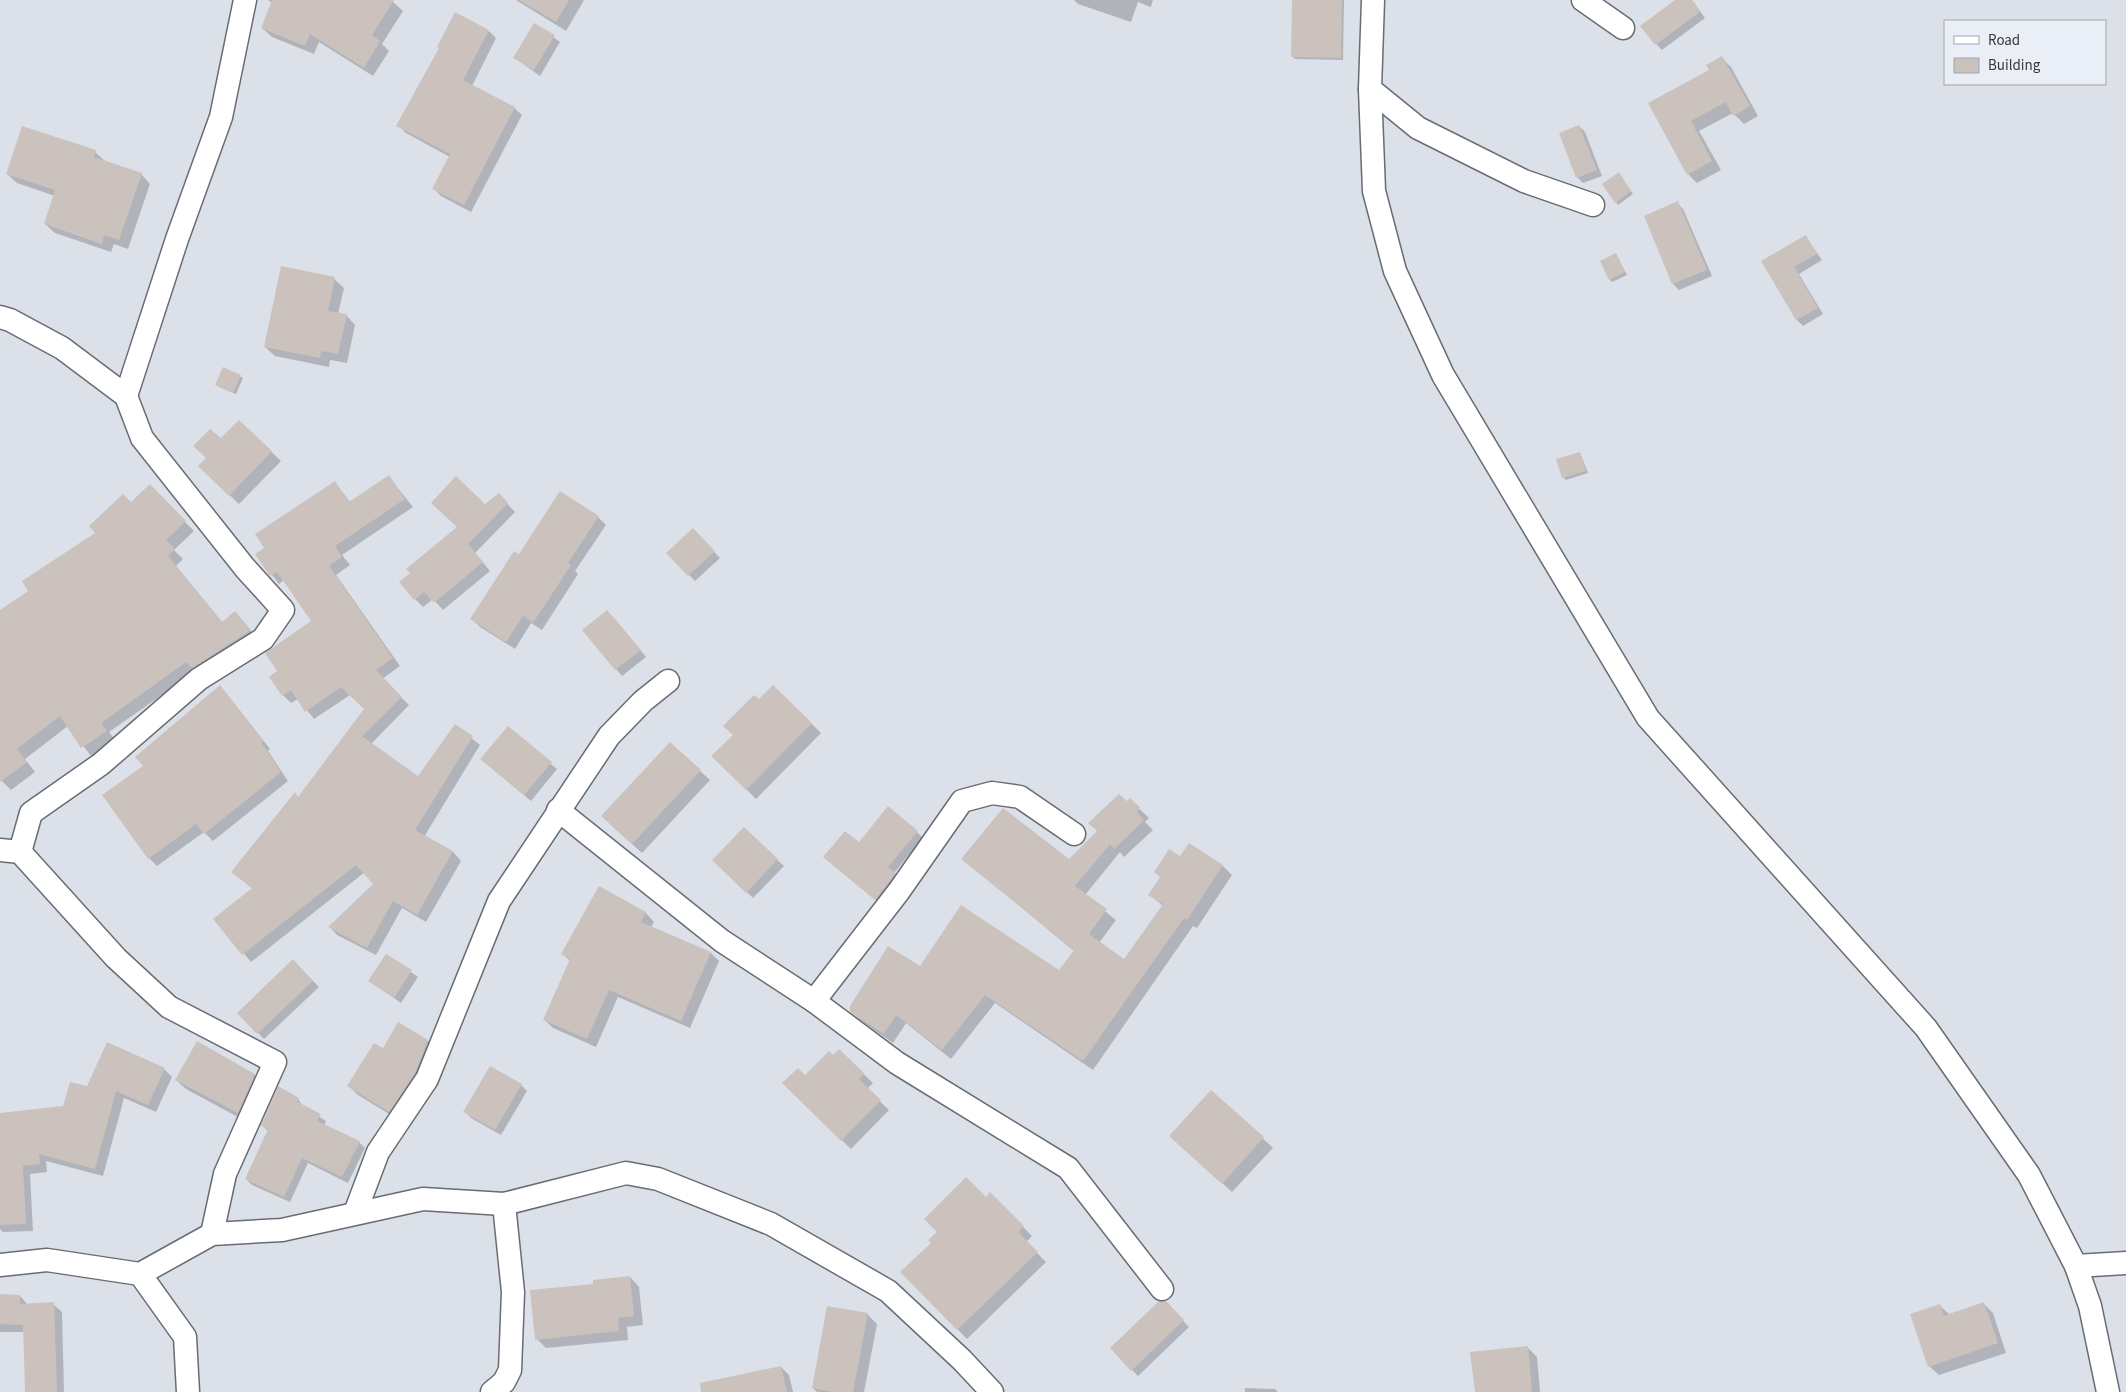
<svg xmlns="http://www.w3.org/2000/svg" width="2126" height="1392" font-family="'Source Sans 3',sans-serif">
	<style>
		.shadow { fill: #0003 }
		.building { fill: #cbc2be }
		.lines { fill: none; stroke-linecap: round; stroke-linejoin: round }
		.street-casing { stroke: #686c73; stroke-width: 25 }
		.street { stroke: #fff; stroke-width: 22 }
	</style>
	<rect width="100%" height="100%" fill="#dce1e9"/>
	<!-- shadow -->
	<g class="shadow">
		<path d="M 268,0 L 391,0 L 403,11 L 382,44 L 389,51 L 373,76 L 319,42 L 314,54 L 272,37 L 262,28 L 272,3 Z"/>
		<path d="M 516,0 L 584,0 L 566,31 Z"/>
		<path d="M 1074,0 L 1153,0 L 1151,7 L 1138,2 L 1131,22 L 1078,4 Z"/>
		<path d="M 1294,0 L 1344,0 L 1343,60 L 1295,59 L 1293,57 Z"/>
		<path d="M 1678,0 L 1692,0 L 1705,18 L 1662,50 L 1656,44 Z"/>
		<path d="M 535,24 L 560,42 L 540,76 L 515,58 Z"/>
		<path d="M 489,31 L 496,38 L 472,86 L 514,108 L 522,115 L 471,212 L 441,196 L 434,189 L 450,157 L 406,133 L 398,125 Z"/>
		<path d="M 1722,58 L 1731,67 L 1758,116 L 1744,124 L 1733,113 L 1699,131 L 1721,170 L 1697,183 L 1688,174 L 1649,104 L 1710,71 Z"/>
		<path d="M 1579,126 L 1585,132 L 1602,176 L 1583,183 L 1577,177 Z"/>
		<path d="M 95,152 L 105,161 L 141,174 L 150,184 L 128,249 L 114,244 L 111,252 L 55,233 L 45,224 L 55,196 L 17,183 L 7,174 Z"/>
		<path d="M 1621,177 L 1633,194 L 1618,205 L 1616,202 Z"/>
		<path d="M 1677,203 L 1683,209 L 1712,276 L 1679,290 L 1673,284 L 1645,216 Z"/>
		<path d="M 1805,236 L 1822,260 L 1799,274 L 1823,314 L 1803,326 L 1797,320 L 1762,261 Z"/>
		<path d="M 1616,254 L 1627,275 L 1612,282 L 1610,280 Z"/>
		<path d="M 334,279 L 344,288 L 338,314 L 346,315 L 355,325 L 347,363 L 330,360 L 329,367 L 275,356 L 265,347 Z"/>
		<path d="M 224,368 L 243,378 L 236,394 L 219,387 Z"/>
		<path d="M 239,421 L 281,461 L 239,504 L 199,466 Z"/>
		<path d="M 1580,453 L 1588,473 L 1566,480 L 1563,477 Z"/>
		<path d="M 389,477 L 413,507 L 342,555 L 350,565 L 336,575 L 400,666 L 382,679 L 409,705 L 371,744 L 419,778 L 455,725 L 480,745 L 424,837 L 453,852 L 461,861 L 426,922 L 402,908 L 376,955 L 337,935 L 330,927 L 375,884 L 365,872 L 251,962 L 215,919 L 253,889 L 233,872 L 299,798 L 365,709 L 350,695 L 314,719 L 298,699 L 291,703 L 283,695 L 271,677 L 279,671 L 313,621 L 284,580 L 279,584 L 257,555 L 335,483 L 351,503 Z"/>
		<path d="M 150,486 L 194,531 L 174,550 L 183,559 L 176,566 L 223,623 L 235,613 L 259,640 L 196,671 L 109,732 L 115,740 L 91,756 L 68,726 L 25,759 L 35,772 L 11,790 L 0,779 L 0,611 L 30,591 Z"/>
		<path d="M 560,492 L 598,517 L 606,525 L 575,571 L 578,574 L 542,630 L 531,623 L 515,649 L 480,627 L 472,619 L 519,555 Z"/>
		<path d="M 498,494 L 515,512 L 475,553 L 490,571 L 443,610 L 433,599 L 423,607 L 415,599 L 485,506 Z"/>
		<path d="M 693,530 L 720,558 L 695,581 L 668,553 Z"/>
		<path d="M 613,617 L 646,657 L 622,676 L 583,630 Z"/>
		<path d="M 220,686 L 270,749 L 268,751 L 288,781 L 213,841 L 204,832 L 157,866 L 149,858 L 145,767 Z"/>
		<path d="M 774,687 L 821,733 L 756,799 L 713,756 L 734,735 L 759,701 Z"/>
		<path d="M 508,728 L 557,769 L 531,801 L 488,765 Z"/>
		<path d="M 700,771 L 710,780 L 642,853 L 612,826 Z"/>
		<path d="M 1130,800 L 1149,818 L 1145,822 L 1153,830 L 1124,857 L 1120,852 L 1085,895 L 1116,920 L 1099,943 L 1124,961 L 1163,906 L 1150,895 L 1161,878 L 1181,858 L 1190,845 L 1223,866 L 1232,875 L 1197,928 L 1193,926 L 1093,1070 L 995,1003 L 951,1059 L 906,1023 L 893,1043 L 861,1021 L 851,1011 L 920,968 L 1060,972 L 1074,951 L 963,859 L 1069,861 Z"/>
		<path d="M 744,829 L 784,866 L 753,898 L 713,860 Z"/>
		<path d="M 917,832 L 923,838 L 894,873 L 901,880 L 882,905 L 831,863 L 859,844 Z"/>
		<path d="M 599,887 L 646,913 L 654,922 L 651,927 L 711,953 L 719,961 L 690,1028 L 618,997 L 596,1047 L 553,1028 L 544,1019 L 570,961 L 563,954 Z"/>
		<path d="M 387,955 L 418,977 L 401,1003 L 370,981 Z"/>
		<path d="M 293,961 L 319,987 L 264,1039 L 239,1013 Z"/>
		<path d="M 399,1024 L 428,1041 L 437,1051 L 399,1120 L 358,1095 L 349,1086 L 383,1050 Z"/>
		<path d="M 839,1051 L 873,1083 L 867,1089 L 889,1110 L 851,1149 L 783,1083 L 805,1077 Z"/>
		<path d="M 164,1069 L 172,1077 L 156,1112 L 124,1098 L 103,1176 L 46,1161 L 47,1172 L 30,1174 L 33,1231 L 3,1232 L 0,1229 L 0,1115 L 64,1108 L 87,1088 Z"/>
		<path d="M 255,1075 L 264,1084 L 247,1122 L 186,1089 L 176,1080 Z"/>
		<path d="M 521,1085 L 527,1091 L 501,1135 L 471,1118 L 465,1111 Z"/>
		<path d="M 1211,1091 L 1273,1148 L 1232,1192 L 1180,1145 Z"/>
		<path d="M 298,1099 L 303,1106 L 326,1121 L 324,1125 L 359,1142 L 365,1148 L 348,1183 L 308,1163 L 290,1202 L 252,1185 L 246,1179 L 268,1131 L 262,1125 Z"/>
		<path d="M 990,1194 L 1032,1236 L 1026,1242 L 1046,1262 L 967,1339 L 902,1272 Z"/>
		<path d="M 630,1277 L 639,1287 L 643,1325 L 627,1327 L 628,1340 L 546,1348 L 537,1339 L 595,1285 Z"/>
		<path d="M 0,1296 L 20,1296 L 28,1305 L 53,1304 L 62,1312 L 64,1392 L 26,1392 L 24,1332 L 0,1332 Z"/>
		<path d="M 1165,1302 L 1189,1327 L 1138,1376 L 1111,1348 Z"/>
		<path d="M 1984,1304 L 1993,1313 L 2006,1353 L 1939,1375 L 1929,1366 L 1939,1305 L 1949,1314 Z"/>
		<path d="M 867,1314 L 877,1324 L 864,1392 L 817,1392 L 813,1388 Z"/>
		<path d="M 1527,1347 L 1537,1357 L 1540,1392 L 1476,1392 Z"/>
		<path d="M 781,1367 L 789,1375 L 793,1392 L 737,1392 Z"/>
		<path d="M 1245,1388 L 1275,1389 L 1278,1392 L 1245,1392 Z"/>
	</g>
	<!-- building -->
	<g class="building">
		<path d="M 272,0 L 394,0 L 372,35 L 380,41 L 364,68 L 310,34 L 305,46 L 261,28 Z"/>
		<path d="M 519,0 L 569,0 L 556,22 Z"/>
		<path d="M 1292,0 L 1342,0 L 1341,58 L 1291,57 Z"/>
		<path d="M 1675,0 L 1692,0 L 1700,12 L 1655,45 L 1640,26 Z"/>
		<path d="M 455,12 L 489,30 L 463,80 L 515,107 L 464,205 L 432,189 L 450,154 L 396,126 L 439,48 L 437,47 Z"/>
		<path d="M 534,23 L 555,35 L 534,70 L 513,58 Z"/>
		<path d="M 1722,56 L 1750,106 L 1733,116 L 1726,102 L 1691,121 L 1712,161 L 1687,175 L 1648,103 L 1709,70 L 1706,65 Z"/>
		<path d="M 1579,125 L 1597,170 L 1576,178 L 1559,133 Z"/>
		<path d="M 22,126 L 96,150 L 94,157 L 142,173 L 119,240 L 104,235 L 102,244 L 44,224 L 55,190 L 6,174 Z"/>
		<path d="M 1619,172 L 1631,191 L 1615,203 L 1602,184 Z"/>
		<path d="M 1678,201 L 1707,270 L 1672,284 L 1644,216 Z"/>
		<path d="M 1806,235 L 1817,254 L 1794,267 L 1818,308 L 1796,320 L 1761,261 Z"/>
		<path d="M 1616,253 L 1625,272 L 1609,280 L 1600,261 Z"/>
		<path d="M 281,266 L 335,277 L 328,311 L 347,314 L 338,354 L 321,351 L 320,358 L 264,347 Z"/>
		<path d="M 223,367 L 241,375 L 233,393 L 215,385 Z"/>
		<path d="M 239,420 L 272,451 L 229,496 L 198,466 L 206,458 L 193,446 L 210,429 L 221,438 Z"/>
		<path d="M 1580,452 L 1586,471 L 1562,478 L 1556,459 Z"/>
		<path d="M 389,475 L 405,499 L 335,546 L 342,557 L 329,566 L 393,658 L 376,670 L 402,697 L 362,736 L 418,776 L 455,724 L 473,736 L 415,830 L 453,851 L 417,915 L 393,901 L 367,948 L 328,927 L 373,884 L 356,865 L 242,955 L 213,919 L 252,888 L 231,872 L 295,792 L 298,797 L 364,709 L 341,687 L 305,712 L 291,690 L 282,696 L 269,677 L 277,671 L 265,653 L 311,621 L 277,572 L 270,576 L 255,554 L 264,548 L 255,534 L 335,481 L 349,502 Z"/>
		<path d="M 456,476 L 485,504 L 499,493 L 508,503 L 468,544 L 483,562 L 434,603 L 424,592 L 414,600 L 399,582 L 410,573 L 406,569 L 457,527 L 431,503 Z"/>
		<path d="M 150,484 L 186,521 L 166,540 L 175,549 L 168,556 L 222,622 L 235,611 L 251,630 L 192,668 L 186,662 L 101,723 L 107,731 L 81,748 L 60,716 L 17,749 L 27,762 L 0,782 L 0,610 L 28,591 L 22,581 L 95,533 L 89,526 L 123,494 L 131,502 Z"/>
		<path d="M 560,491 L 599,516 L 568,563 L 571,565 L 533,623 L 523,616 L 506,642 L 470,619 L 514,551 L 519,554 Z"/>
		<path d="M 693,528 L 715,551 L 688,576 L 666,553 Z"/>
		<path d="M 607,610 L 641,650 L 615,670 L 582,630 Z"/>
		<path d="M 220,685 L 264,741 L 261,742 L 281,772 L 204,834 L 196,824 L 148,859 L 102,795 L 143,766 L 135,757 Z"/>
		<path d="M 773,685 L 812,723 L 746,790 L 711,756 L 733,735 L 723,726 L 754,695 L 759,699 Z"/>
		<path d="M 508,726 L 552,762 L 524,795 L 480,759 Z"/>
		<path d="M 670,742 L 701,770 L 632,844 L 601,816 Z"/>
		<path d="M 1119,794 L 1127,801 L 1130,798 L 1140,807 L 1137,812 L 1144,820 L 1114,849 L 1110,844 L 1075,886 L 1107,909 L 1089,934 L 1124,959 L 1163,904 L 1148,895 L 1160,877 L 1154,872 L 1169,849 L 1180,856 L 1189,843 L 1223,865 L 1187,920 L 1184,918 L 1083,1061 L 985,995 L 942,1050 L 896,1015 L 884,1034 L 850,1012 L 850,1006 L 888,946 L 920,966 L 961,905 L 1059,970 L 1074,950 L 961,859 L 1003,808 L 1069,859 L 1097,831 L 1088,823 Z"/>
		<path d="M 888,806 L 918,831 L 888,867 L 896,873 L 875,900 L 823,857 L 845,831 L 859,842 Z"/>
		<path d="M 744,827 L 778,859 L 746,893 L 712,860 Z"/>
		<path d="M 599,886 L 646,912 L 641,922 L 711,952 L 681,1021 L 609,990 L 587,1039 L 543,1020 L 570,959 L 561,954 Z"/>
		<path d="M 386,954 L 412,970 L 394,998 L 368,981 Z"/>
		<path d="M 293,959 L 313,981 L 257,1034 L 237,1013 Z"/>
		<path d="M 398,1022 L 428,1040 L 415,1073 L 389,1112 L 347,1086 L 374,1043 L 383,1048 Z"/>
		<path d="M 197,1041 L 255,1074 L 238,1113 L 175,1080 Z"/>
		<path d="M 107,1042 L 165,1068 L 148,1105 L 116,1091 L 95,1169 L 39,1154 L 40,1164 L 23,1166 L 26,1224 L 0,1225 L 0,1113 L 63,1106 L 70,1082 L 87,1086 Z"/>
		<path d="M 839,1049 L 864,1073 L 859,1079 L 881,1100 L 841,1141 L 782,1083 L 798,1068 L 805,1075 L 829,1051 L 833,1055 Z"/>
		<path d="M 490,1066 L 522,1084 L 495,1130 L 463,1112 Z"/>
		<path d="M 278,1086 L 299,1098 L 296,1101 L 321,1114 L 317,1121 L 360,1141 L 342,1177 L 302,1158 L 284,1197 L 245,1179 L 268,1129 L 261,1126 Z"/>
		<path d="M 1211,1090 L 1264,1137 L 1222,1184 L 1169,1136 Z"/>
		<path d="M 966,1177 L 986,1197 L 990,1192 L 1024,1226 L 1018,1232 L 1038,1252 L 957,1330 L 900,1272 L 931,1243 L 928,1240 L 937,1232 L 924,1219 Z"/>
		<path d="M 630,1276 L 634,1316 L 618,1318 L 619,1331 L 535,1340 L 530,1290 L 593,1284 L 593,1280 Z"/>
		<path d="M 0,1294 L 20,1295 L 20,1304 L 54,1302 L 57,1392 L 25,1392 L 23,1325 L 0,1324 Z"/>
		<path d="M 1159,1301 L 1166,1301 L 1184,1320 L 1131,1371 L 1110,1348 Z"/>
		<path d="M 1984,1302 L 1998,1343 L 1928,1367 L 1910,1314 L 1940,1304 L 1944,1316 Z"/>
		<path d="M 827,1306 L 868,1313 L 853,1392 L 833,1392 L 812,1388 Z"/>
		<path d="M 1528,1346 L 1532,1392 L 1475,1392 L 1470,1352 Z"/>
		<path d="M 781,1366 L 787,1392 L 701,1392 L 700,1383 Z"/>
	</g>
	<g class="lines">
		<defs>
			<g id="street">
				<path d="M 1373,0 L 1370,89 L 1418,128 L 1524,181 L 1593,205"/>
				<path d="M 1583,0 L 1623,28"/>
				<path d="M 1370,89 L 1374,191 L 1395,271 L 1443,375 L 1648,718 L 1926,1028 L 2029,1175 L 2076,1266"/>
				<path d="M 0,317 L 10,320 L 62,348 L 126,396 L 142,438 L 245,568 L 283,610 L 263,639 L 199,679 L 101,764 L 31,813 L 20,852"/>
				<path d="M 126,396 L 177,239 L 221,117 L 245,0"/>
				<path d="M 558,810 L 722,941 L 814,1001 L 897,1063 L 1068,1168 L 1162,1289"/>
				<path d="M 0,850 L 20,852 L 116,958 L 169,1007 L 275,1062 L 225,1174 L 212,1234"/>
				<path d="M 814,1001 L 899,891 L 962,801 L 992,793 L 1020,797 L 1074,834"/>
				<path d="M 355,1213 L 378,1152 L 427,1079 L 499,901 L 609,736 L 643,701 L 668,681"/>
				<path d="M 0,1265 L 47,1260 L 140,1274 L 212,1234 L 282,1230 L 423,1199 L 504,1204 L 626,1173 L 658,1179 L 771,1224 L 888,1291 L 962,1360 L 992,1392"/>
				<path d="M 140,1274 L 185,1337 L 188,1392"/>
				<path d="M 492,1392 L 504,1382 L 510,1370 L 513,1292 L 504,1204"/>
				<path d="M 2108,1392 L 2090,1306 L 2076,1266 L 2126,1263"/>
			</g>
		</defs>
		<!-- street casing -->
		<use href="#street" class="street-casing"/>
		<!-- street -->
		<use href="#street" class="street"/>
	</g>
	<!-- legend -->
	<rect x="1944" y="20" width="162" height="65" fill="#eaeef6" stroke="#a2a5ab"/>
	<rect x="1954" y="36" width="25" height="8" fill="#ffffff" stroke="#a2a5ab"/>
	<text x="1988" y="45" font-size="15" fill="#36383b">Road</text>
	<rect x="1954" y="58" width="25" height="15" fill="#cbc2be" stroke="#a2a5ab"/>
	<text x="1988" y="70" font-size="15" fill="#36383b">Building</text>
</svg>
